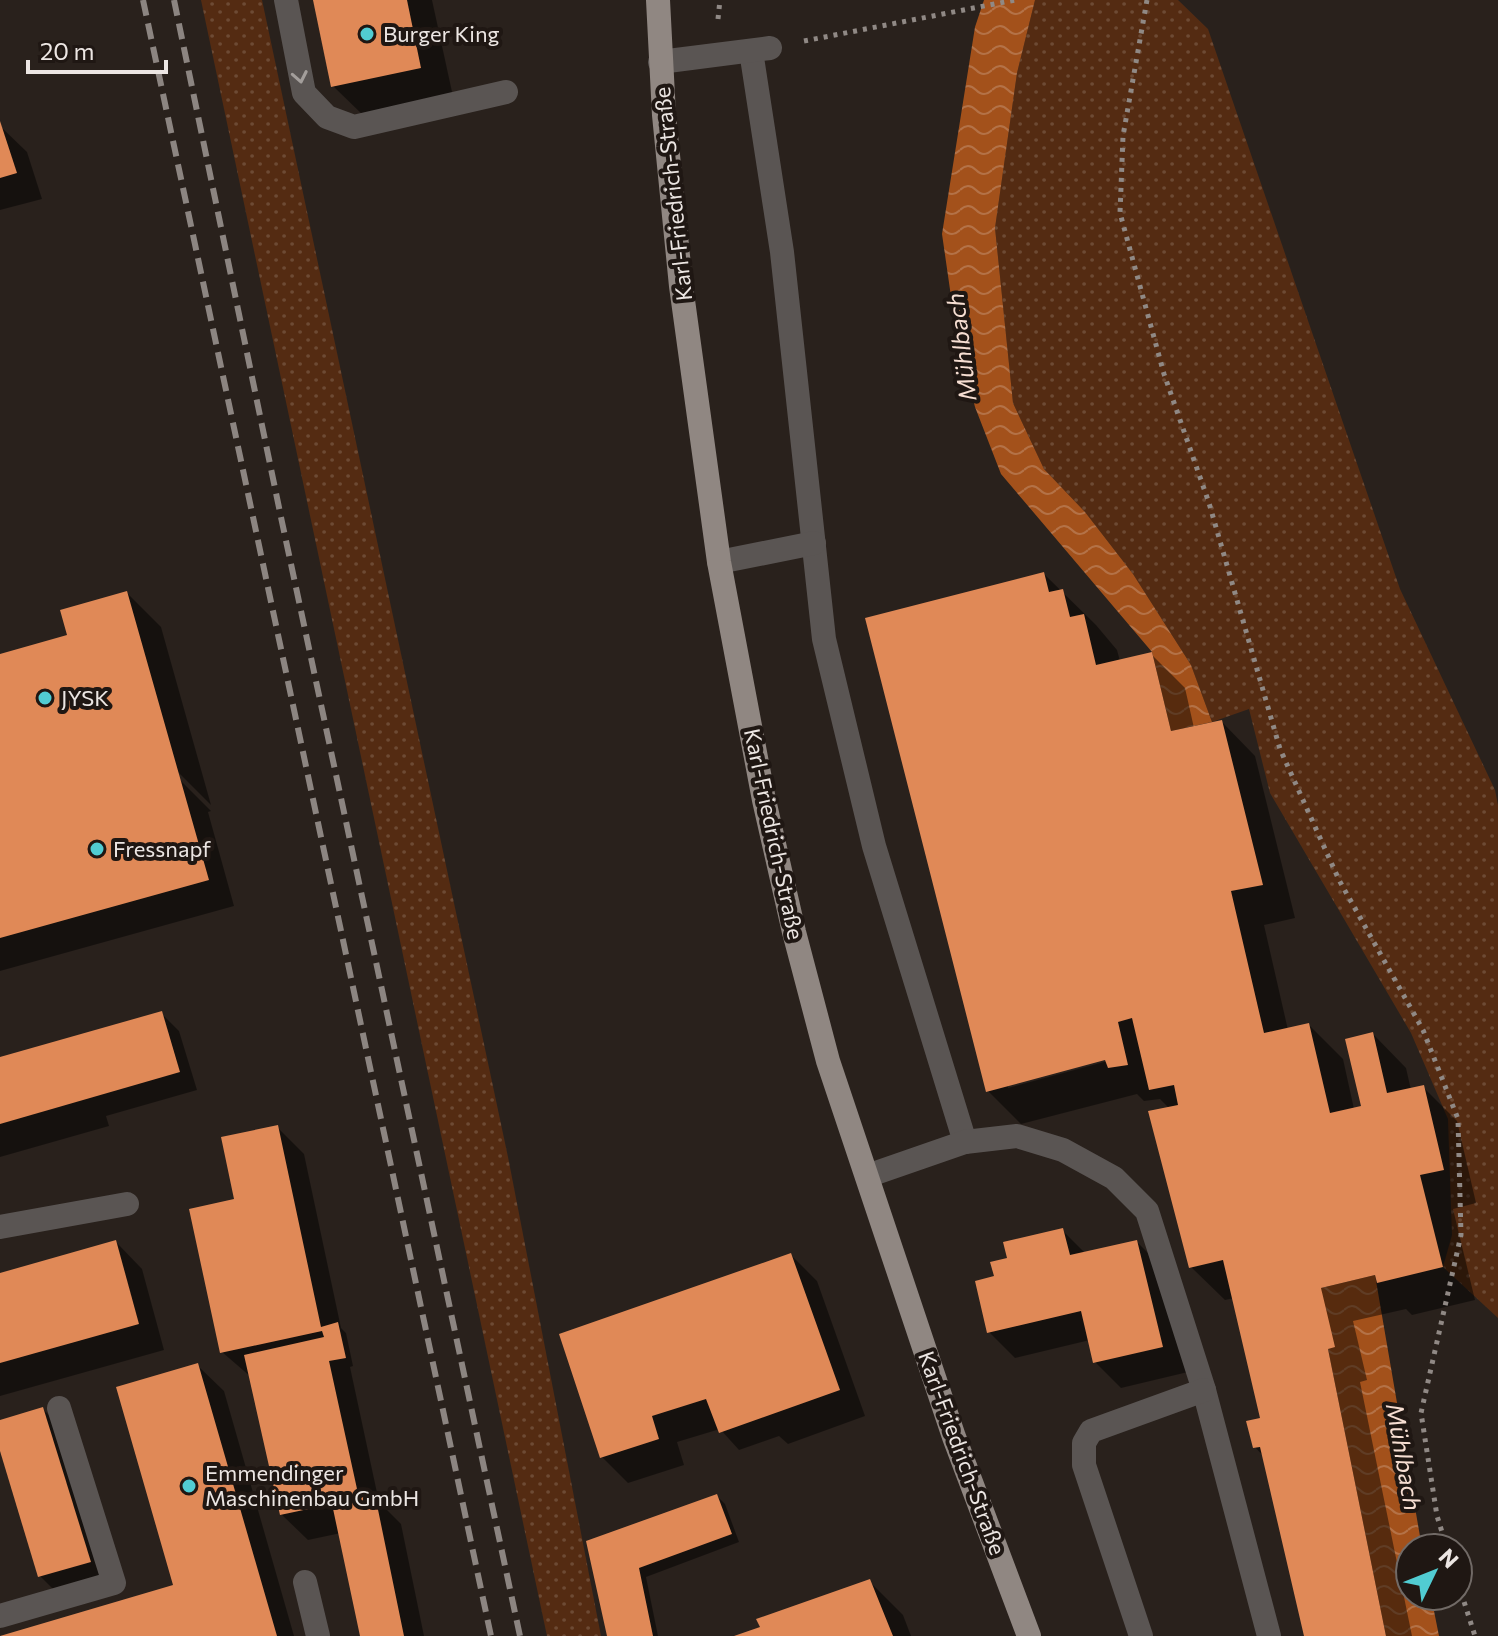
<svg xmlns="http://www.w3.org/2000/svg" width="1498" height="1636" font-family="Commissioner,sans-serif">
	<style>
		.grass { fill: url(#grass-dots) }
		.water { fill: url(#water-waves) }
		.shadow { fill: #0007; fill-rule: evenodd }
		.building { fill: #e08957 }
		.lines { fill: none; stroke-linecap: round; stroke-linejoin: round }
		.path { stroke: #908985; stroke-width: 5; stroke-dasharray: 4 6; stroke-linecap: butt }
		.lane { stroke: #5a5553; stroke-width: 24 }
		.primary { stroke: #908782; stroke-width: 24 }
		.rail { stroke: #8c8581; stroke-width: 6; stroke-dasharray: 16 8; stroke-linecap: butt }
		.oneway { stroke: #a39e9b }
		.poi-dot { fill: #51ccd2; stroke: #1f1713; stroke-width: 3 }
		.labels { text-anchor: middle; stroke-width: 8; stroke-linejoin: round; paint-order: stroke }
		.poi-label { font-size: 22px; fill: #ece6e3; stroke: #1f1713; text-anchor: start }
		.street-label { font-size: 22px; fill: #ece6e3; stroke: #1f1713 }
		.water-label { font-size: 24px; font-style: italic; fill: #f6ded2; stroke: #1f1713 }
	</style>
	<defs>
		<pattern id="grass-dots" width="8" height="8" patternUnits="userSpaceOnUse" patternTransform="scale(2)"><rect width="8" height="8" fill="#542b12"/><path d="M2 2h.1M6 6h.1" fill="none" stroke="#6d4a34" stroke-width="1.8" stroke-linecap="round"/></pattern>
		<pattern id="water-waves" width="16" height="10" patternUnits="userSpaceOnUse" patternTransform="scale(2)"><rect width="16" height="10" fill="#a3511b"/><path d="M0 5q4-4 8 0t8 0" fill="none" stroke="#b47247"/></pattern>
	</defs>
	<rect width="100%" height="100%" fill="#29211c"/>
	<!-- grass -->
	<g class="grass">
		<path d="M 201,0 L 262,0 L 508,1157 L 601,1636 L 547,1636 Z"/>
		<path d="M 1035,0 L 1178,0 L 1208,29 L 1400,589 L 1495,790 L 1498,805 L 1498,1318 L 1443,1267 L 1452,1235 L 1448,1119 L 1411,1033 L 1270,793 L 1249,709 L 1212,722 L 1191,665 L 1133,574 L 1085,512 L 1044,469 L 1013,403 L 995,228 L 1017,73 Z"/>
	</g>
	<!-- water -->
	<g class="water">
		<path d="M 984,0 L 1035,0 L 1017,73 L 995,228 L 1013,403 L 1044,469 L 1085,512 L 1133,574 L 1191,665 L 1212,722 L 1171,731 L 1152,652 L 1001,474 L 975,407 L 957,338 L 942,234 L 975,27 Z"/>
		<path d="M 1375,1275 L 1422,1548 L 1410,1548 L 1410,1596 L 1431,1596 L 1439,1636 L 1386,1636 L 1328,1349 L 1321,1288 Z"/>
	</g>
	<!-- shadow -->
	<g class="shadow">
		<path d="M 315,0 L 432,0 L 454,101 L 367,119 L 333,86 Z"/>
		<path d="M 0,126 L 27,152 L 42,199 L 0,210 Z"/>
		<path d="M 1044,574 L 1096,625 L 1117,650 L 1120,661 L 1151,654 L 1185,688 L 1194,728 L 1222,722 L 1255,756 L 1295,918 L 1264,925 L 1288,1030 L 1309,1025 L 1343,1059 L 1354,1109 L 1363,1107 L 1373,1034 L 1406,1068 L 1411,1090 L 1423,1087 L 1457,1121 L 1476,1203 L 1453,1209 L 1475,1300 L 1412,1315 L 1406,1309 L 1353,1321 L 1367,1380 L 1360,1382 L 1412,1636 L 1306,1636 L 1264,1457 L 1255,1447 L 1263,1419 L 1234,1298 L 1225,1300 L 1191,1267 L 1170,1109 L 1160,1099 L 1144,1101 L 1137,1094 L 1021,1124 L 988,1091 ZM 1114,1056 L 1115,1059 L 1008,1088 L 1008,1084 Z"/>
		<path d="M 127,593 L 161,627 L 211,805 L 175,769 L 172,772 L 211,811 L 208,812 L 234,906 L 0,971 L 0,656 L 70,636 Z"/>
		<path d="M 162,1014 L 179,1031 L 197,1090 L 106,1116 L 109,1126 L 0,1157 L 0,1059 Z"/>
		<path d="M 277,1127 L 304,1154 L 341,1328 L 346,1333 L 353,1366 L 350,1367 L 379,1502 L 401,1524 L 424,1636 L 362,1636 L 341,1533 L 308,1540 L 281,1514 L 251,1377 L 222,1352 L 236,1200 Z"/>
		<path d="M 1062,1230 L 1086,1254 L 1137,1242 L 1163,1268 L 1188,1372 L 1121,1388 L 1095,1362 L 1090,1340 L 1015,1358 L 989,1332 L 997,1278 L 1009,1259 Z"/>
		<path d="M 116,1242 L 142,1269 L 164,1350 L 0,1396 L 0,1275 Z"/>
		<path d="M 791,1255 L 817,1281 L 865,1416 L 788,1444 L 779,1436 L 739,1450 L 720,1429 L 677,1442 L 684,1465 L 628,1483 L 602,1457 Z"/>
		<path d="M 197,1365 L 224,1391 L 294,1636 L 4,1636 L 176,1587 Z"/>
		<path d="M 43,1409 L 60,1427 L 107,1580 L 58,1594 L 40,1576 L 0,1444 L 0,1422 Z"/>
		<path d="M 717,1496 L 725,1504 L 739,1542 L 646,1577 L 658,1636 L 609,1636 L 589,1542 Z"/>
		<path d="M 869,1581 L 903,1615 L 911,1636 L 739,1636 Z"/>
	</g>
	<!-- building -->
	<g class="building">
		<path d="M 313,0 L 407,0 L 421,68 L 331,87 Z"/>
		<path d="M 0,121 L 17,173 L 0,178 Z"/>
		<path d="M 1044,572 L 1049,592 L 1063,589 L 1070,617 L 1084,614 L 1096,665 L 1152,652 L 1171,731 L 1222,720 L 1263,885 L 1231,891 L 1264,1033 L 1309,1023 L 1330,1113 L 1361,1106 L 1345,1039 L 1373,1032 L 1387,1093 L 1424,1085 L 1444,1170 L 1420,1175 L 1443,1267 L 1377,1283 L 1375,1275 L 1321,1288 L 1335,1347 L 1328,1349 L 1386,1636 L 1304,1636 L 1260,1447 L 1253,1448 L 1246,1421 L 1260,1418 L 1223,1260 L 1189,1268 L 1148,1111 L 1178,1105 L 1174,1085 L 1149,1090 L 1132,1018 L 1118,1022 L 1128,1065 L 1108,1068 L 1105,1060 L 986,1092 L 865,618 Z"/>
		<path d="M 127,591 L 209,880 L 0,938 L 0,654 L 67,635 L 60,610 Z"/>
		<path d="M 162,1011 L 180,1072 L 0,1124 L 0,1057 Z"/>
		<path d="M 278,1125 L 321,1327 L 338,1322 L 346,1358 L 329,1361 L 359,1498 L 375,1495 L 404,1636 L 360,1636 L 332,1504 L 280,1515 L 244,1355 L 324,1337 L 322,1331 L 220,1353 L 189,1209 L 234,1199 L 221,1137 Z"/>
		<path d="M 1063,1228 L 1070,1255 L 1137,1240 L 1163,1347 L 1093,1363 L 1081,1311 L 987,1333 L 975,1281 L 994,1276 L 990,1262 L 1007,1258 L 1003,1242 Z"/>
		<path d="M 116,1240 L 139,1324 L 0,1363 L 0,1273 Z"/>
		<path d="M 791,1253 L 840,1390 L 719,1433 L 706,1399 L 652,1416 L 659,1439 L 600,1458 L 559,1334 Z"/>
		<path d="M 198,1363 L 277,1636 L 0,1636 L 173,1585 L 116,1387 Z"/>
		<path d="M 43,1407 L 91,1562 L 38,1577 L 0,1451 L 0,1420 Z"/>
		<path d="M 717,1494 L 732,1534 L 639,1568 L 653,1636 L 607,1636 L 586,1541 Z"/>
		<path d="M 870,1579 L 893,1636 L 734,1636 L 760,1627 L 756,1619 Z"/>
	</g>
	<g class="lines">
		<!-- path -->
		<g class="path">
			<path d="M 1147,0 L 1123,136 L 1120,213 L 1164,374 L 1209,503 L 1280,749 L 1339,880 L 1423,1030 L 1458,1119 L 1461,1235 L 1421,1413 L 1437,1516 L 1447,1548"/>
			<path d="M 718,19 L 720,0"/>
			<path d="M 804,41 L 1015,0"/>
			<path d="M 1458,1583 L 1475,1636"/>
		</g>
		<!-- lane -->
		<g class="lane">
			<path d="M 286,0 L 304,93 L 327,117 L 354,127 L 506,92"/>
			<path d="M 751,51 L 782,252 L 824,639 L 874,846 L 965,1142"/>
			<path d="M 660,62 L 770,48"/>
			<path d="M 719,562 L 814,543"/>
			<path d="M 867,1176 L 965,1142 L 1017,1136 L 1063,1150 L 1114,1178 L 1147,1211 L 1204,1390 L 1269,1636"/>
			<path d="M 0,1227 L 127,1204"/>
			<path d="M 305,1582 L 318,1636"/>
			<path d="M 0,1616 L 114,1583 L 59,1408"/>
			<path d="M 1141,1636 L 1084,1465 L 1084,1443 L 1091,1431 L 1204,1390"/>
		</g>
		<!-- primary -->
		<path class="primary" d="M 658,0 L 664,115 L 681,286 L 719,562 L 764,800 L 794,932 L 828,1061 L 954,1437 L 1029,1636"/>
		<!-- rail -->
		<g class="rail">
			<path d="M 143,0 L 491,1636"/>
			<path d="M 174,0 L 282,522 L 520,1636"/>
		</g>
	</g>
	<!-- one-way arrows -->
	<defs><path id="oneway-chevron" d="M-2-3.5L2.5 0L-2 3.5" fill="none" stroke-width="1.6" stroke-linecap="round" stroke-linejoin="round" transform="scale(2)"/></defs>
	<use class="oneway" href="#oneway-chevron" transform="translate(300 77) rotate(79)"/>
	<!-- markers -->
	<g class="poi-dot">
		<circle cx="367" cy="34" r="8"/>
		<circle cx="45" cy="698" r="8"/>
		<circle cx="97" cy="849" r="8"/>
		<circle cx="189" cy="1486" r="8"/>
	</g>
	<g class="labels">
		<!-- poi labels -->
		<g class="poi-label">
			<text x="383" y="42">Burger King</text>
			<text x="61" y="706">JYSK</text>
			<text x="113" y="857">Fressnapf</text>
			<text x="205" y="1481">Emmendinger<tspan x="205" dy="25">Maschinenbau GmbH</tspan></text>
		</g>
		<!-- street labels -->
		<g class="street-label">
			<text transform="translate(673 194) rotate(-96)" y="8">Karl-Friedrich-Straße</text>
			<text transform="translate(774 834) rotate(78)" y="8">Karl-Friedrich-Straße</text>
			<text transform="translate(962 1453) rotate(70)" y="8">Karl-Friedrich-Straße</text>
		</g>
		<!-- water labels -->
		<g class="water-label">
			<text transform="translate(962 347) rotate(-97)" y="8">Mühlbach</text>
			<text transform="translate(1403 1457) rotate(80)" y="8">Mühlbach</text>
		</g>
	</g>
	<!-- north arrow -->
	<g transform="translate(1434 1572) rotate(47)"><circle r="38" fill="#1f1713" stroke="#716a66" stroke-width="2"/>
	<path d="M0-6L14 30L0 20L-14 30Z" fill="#51ccd2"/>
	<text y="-12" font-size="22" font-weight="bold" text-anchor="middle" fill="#ece6e3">N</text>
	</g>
	<!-- scale -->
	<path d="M28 60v12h138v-12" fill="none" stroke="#ece6e3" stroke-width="4"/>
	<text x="40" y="60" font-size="24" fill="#ece6e3" stroke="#1f1713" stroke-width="6" paint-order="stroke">20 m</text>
</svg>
